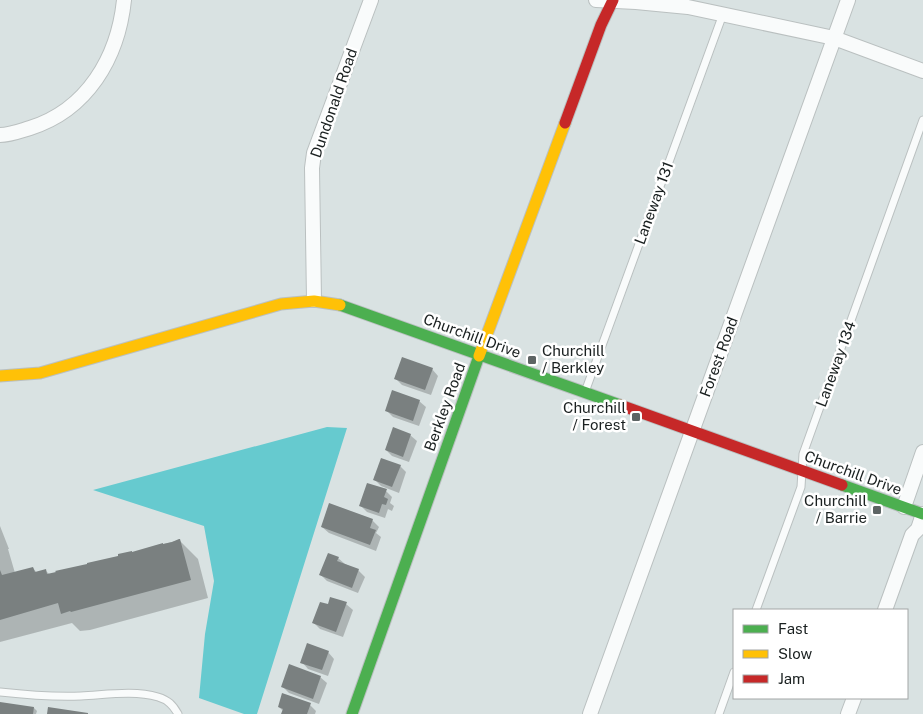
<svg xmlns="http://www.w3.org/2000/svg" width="923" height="714" font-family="'Public Sans',sans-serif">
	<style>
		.forest { fill: #66cacf }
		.shadow { fill: #0003 }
		.building { fill: #7a8080 }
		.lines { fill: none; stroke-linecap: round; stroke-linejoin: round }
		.lane-casing { stroke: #bac0c0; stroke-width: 9 }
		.street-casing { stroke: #bac0c0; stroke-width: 16 }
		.fast-casing { stroke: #bac0c0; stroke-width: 13 }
		.slow-casing { stroke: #bac0c0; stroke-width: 13 }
		.jam-casing { stroke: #bac0c0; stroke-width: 13 }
		.lane { stroke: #f9fbfb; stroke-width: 7 }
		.street { stroke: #f9fbfb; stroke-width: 14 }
		.fast { stroke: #4caf50; stroke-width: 11 }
		.slow { stroke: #ffc107; stroke-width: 11 }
		.jam { stroke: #c62828; stroke-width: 11 }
		.poi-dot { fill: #5d6464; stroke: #fff; stroke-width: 2 }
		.labels { text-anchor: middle; stroke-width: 5; stroke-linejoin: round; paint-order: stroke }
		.street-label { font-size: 15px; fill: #1a2020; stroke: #fff }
		.poi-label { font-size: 15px; fill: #1a2020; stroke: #fff; text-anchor: end }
	</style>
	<rect width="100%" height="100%" fill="#d9e2e2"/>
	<!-- forest -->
	<path class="forest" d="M 327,427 L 347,428 L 257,714 L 244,714 L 199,698 L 205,634 L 214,581 L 204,526 L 93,490 Z"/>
	<!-- shadow -->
	<g class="shadow">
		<path d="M 432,369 L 438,376 L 431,395 L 402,385 L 396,379 Z"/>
		<path d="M 419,401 L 426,407 L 419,426 L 393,417 L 386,410 Z"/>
		<path d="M 410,435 L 417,441 L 409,462 L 392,456 L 386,450 Z"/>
		<path d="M 400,466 L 406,472 L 399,493 L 381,486 L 375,480 Z"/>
		<path d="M 386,491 L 392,497 L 390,503 L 394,506 L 392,511 L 388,509 L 385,518 L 367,512 L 360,505 Z"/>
		<path d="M 372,520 L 379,527 L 376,533 L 381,537 L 376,551 L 329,533 L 322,527 Z"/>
		<path d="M 0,526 L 9,549 L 8,549 L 15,573 L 33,568 L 37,573 L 46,571 L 50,575 L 179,540 L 198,559 L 208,598 L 90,630 L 80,631 L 72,623 L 0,642 Z"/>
		<path d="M 338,558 L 345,564 L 358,570 L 365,577 L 358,593 L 327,581 L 321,575 Z"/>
		<path d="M 346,604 L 353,610 L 343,637 L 320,629 L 314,623 L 329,606 Z"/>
		<path d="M 328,652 L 334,659 L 328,676 L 308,669 L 302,662 Z"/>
		<path d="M 320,677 L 327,683 L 319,704 L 289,693 L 283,687 Z"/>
		<path d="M 0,704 L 34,708 L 37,711 L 36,714 L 0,714 Z"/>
		<path d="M 310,705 L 316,711 L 315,714 L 282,714 L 283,711 L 279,707 Z"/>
	</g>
	<!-- building -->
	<g class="building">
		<path d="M 402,357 L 433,368 L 425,390 L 394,379 Z"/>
		<path d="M 392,390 L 420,400 L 413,421 L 385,411 Z"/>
		<path d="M 393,427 L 411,434 L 403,457 L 385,450 Z"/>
		<path d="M 381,458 L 401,465 L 392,487 L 373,480 Z"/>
		<path d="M 367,483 L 387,489 L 384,497 L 388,499 L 386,505 L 382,504 L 379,513 L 359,506 Z"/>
		<path d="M 329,503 L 373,519 L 370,528 L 376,530 L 370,545 L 321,527 Z"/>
		<path d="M 179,539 L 180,539 L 191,580 L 71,612 L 70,611 L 61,614 L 58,603 L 0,620 L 0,570 L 2,575 L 33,567 L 35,572 L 46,569 L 47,574 L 56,572 L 55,571 L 87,564 L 87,563 L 118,556 L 118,554 L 132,551 L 132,552 L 163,543 L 163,544 L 172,542 Z"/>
		<path d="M 328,553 L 339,557 L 337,561 L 359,569 L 352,588 L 319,575 Z"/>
		<path d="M 330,597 L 347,602 L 336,632 L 312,623 L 320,602 L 328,604 Z"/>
		<path d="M 307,643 L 329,651 L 322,670 L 300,663 Z"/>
		<path d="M 289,664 L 321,676 L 313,699 L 281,687 Z"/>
		<path d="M 282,693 L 311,703 L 307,714 L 281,714 L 283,709 L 278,707 Z"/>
		<path d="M 0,702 L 34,707 L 33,714 L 0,714 Z"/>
		<path d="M 48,707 L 88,713 L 88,714 L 47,714 Z"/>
	</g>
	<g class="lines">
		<defs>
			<g id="lane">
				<path d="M 585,392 L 723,14"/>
				<path d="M 756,610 L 801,487 L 803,454 L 923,120"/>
				<path d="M 0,692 C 27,695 54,697 81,696 C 105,695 134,690 158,697 C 168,700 173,705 178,714"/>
				<path d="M 719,714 L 734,672"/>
			</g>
			<g id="street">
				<path d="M 596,0 L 636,2 L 688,7 L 834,38 L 923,71"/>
				<path d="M 0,135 C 10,135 20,131 30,128 C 87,110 118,58 124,0"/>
				<path d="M 314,300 L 312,168 L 314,153 L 371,0"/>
				<path d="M 904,507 L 923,452"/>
				<path d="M 885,610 L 912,535 L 918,529 L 923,514"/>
				<path d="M 590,714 L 848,0"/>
				<path d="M 848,714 L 854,698"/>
			</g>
			<g id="fast">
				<path d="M 340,305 L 620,405"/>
				<path d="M 842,485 L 923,514"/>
				<path d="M 352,714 L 479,356"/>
			</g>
			<g id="slow">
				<path d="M 479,356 L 565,123"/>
				<path d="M 0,376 L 40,373 L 281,304 L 314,301 L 340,305"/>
			</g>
			<g id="jam">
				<path d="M 565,123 L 601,25 L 613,0"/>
				<path d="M 620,405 L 842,485"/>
			</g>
		</defs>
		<!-- lane casing -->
		<use href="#lane" class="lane-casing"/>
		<!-- street casing -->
		<use href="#street" class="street-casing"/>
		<!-- fast casing -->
		<use href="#fast" class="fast-casing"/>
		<!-- slow casing -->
		<use href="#slow" class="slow-casing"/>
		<!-- jam casing -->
		<use href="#jam" class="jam-casing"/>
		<!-- lane -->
		<use href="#lane" class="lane"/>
		<!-- street -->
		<use href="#street" class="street"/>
		<!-- fast -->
		<use href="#fast" class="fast"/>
		<!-- slow -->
		<use href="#slow" class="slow"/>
		<!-- jam -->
		<use href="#jam" class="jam"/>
	</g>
	<!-- markers -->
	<g class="poi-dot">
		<rect x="527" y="355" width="10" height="10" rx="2.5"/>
		<rect x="631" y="412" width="10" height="10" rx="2.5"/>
		<rect x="872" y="505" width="10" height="10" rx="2.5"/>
	</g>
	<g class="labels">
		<!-- street labels -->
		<g class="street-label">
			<text transform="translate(334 103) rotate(-71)" y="5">Dundonald Road</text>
			<text transform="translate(654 203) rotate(-70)" y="5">Laneway 131</text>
			<text transform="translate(472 336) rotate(20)" y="5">Churchill Drive</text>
			<text transform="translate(719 357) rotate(-70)" y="5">Forest Road</text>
			<text transform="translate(836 364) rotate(-70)" y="5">Laneway 134</text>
			<text transform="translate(445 407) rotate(-70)" y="5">Berkley Road</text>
			<text transform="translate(853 473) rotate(20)" y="5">Churchill Drive</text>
		</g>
		<!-- poi labels -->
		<g class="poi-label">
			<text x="542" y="356" text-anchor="start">Churchill<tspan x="542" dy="17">/ Berkley</tspan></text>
			<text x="626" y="413">Churchill<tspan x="626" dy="17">/ Forest</tspan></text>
			<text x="867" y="506">Churchill<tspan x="867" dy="17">/ Barrie</tspan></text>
		</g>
	</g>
	<!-- legend -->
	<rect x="733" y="609" width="175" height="90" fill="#ffffff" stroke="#a3a6a6"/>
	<rect x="743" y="625" width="25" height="8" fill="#4caf50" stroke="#a3a6a6"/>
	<text x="778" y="634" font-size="15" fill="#1a2020">Fast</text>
	<rect x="743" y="650" width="25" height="8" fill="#ffc107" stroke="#a3a6a6"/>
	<text x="778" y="659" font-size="15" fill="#1a2020">Slow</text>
	<rect x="743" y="675" width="25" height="8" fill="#c62828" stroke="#a3a6a6"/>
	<text x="778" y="684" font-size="15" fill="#1a2020">Jam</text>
</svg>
